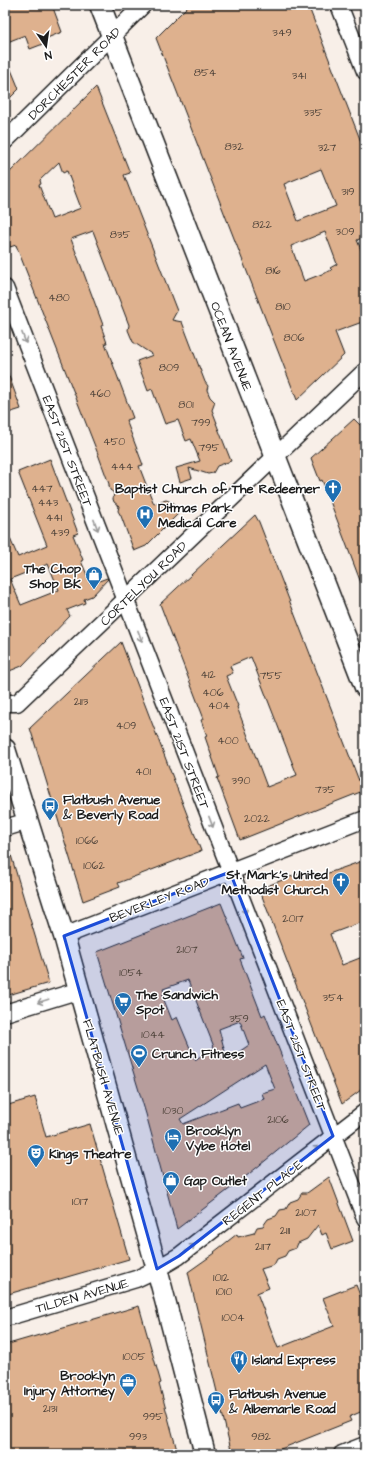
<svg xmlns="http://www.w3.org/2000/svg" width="370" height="1459" font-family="'Architects Daughter',sans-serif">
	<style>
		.building { fill: #deb18e; stroke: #1c1c1c; fill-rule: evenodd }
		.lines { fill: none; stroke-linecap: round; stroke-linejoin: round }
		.minor-casing { stroke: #1c1c1c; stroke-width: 19 }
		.major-casing { stroke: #1c1c1c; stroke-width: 23 }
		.minor { stroke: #fff; stroke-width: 16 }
		.major { stroke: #fff; stroke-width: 20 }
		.oneway { stroke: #999 }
		.marked { fill: #1d4ed8; fill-opacity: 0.2; stroke: #1d4ed8; stroke-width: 3; stroke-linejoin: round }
		.labels { text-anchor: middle; stroke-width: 3; stroke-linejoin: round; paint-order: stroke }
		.number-label { font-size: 11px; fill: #4c4138 }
		.street-label { font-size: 13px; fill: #1c1c1c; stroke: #fff }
		.poi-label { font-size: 13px; font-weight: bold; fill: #1c1c1c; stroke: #fff; text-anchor: start }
	</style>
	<rect width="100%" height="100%" fill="#f8efe8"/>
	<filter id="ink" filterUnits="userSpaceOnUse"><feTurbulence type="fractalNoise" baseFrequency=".025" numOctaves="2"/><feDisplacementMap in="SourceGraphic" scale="8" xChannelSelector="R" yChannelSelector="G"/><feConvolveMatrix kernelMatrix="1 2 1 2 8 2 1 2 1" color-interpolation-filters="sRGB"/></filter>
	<g filter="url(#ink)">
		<!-- building -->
		<g class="building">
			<path d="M 5,5 L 52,5 L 62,32 L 42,40 L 43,44 L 30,49 L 25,35 L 5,43 Z"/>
			<path d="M 189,5 L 308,5 L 365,152 L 365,237 L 357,240 L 365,259 L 365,321 L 335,332 L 344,355 L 297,400 L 156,38 ZM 321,169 L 336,206 L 298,221 L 284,184 ZM 325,232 L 337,264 L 330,268 L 332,270 L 304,281 L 291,246 Z"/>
			<path d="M 5,55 L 19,89 L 5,103 Z"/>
			<path d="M 96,87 L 130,173 L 124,175 L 177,311 L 172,320 L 182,322 L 205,382 L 208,386 L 207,390 L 210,397 L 215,402 L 212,410 L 217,423 L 216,423 L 231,461 L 217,466 L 213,473 L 208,474 L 189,468 L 192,478 L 180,482 L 176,468 L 200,461 L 191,439 L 186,441 L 178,420 L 165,424 L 152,389 L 148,391 L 137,361 L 153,355 L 133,342 L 128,330 L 129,325 L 93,231 L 71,239 L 103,325 L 101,326 L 107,343 L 105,343 L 133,418 L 126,420 L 143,465 L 139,466 L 149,492 L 154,504 L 166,500 L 174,503 L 178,514 L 146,546 L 134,551 L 121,516 L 118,511 L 119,506 L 114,502 L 113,499 L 114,493 L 110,490 L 109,486 L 109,484 L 98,454 L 16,245 L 10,247 L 5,233 L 5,177 ZM 59,162 L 63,173 L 67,171 L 81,208 L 52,219 L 39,185 L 41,184 L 40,180 Z"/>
			<path d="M 6,368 L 21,409 L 5,414 L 5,369 Z"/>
			<path d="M 354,419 L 360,425 L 365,423 L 364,591 L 322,480 L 320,481 L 311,458 Z"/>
			<path d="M 50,459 L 78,533 L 73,535 L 83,560 L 81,561 L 91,584 L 107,578 L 108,579 L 92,596 L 84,599 L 85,603 L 67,610 L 70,616 L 22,666 L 7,672 L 5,666 L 5,527 L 18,557 L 47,545 L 18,472 ZM 48,564 L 59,590 L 21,605 L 10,579 Z"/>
			<path d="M 255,515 L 259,522 L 363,791 L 240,840 L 217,778 L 219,777 L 205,737 L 207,736 L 201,720 L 204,719 L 160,604 ZM 251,657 L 297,775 L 267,787 L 237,707 L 238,706 L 226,676 L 233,673 L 230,666 Z"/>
			<path d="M 121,642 L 201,851 L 118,883 L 120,887 L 83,901 L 30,728 Z"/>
			<path d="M 5,845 L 8,845 L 49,983 L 5,996 Z"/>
			<path d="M 365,860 L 365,921 L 330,934 L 342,965 L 365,956 L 365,1087 L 342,1104 L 260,891 L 268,888 L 267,886 L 298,874 L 299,876 L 307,872 L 308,875 L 315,873 L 317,877 Z"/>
			<path d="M 221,903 L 243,958 L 240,959 L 262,1016 L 265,1014 L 309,1125 L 244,1178 L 177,1229 L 146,1114 L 97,952 ZM 188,980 L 214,1047 L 195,1060 L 177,1017 L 172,1020 L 162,995 L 165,994 L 163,989 ZM 240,1021 L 249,1045 L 227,1060 L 219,1029 ZM 265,1064 L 275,1089 L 262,1093 L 264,1099 L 240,1108 L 238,1103 L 183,1124 L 180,1119 Z"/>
			<path d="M 35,1097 L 46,1137 L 90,1124 L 129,1259 L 5,1295 L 5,1106 Z"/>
			<path d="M 329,1177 L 353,1241 L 332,1249 L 326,1233 L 322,1235 L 318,1225 L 307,1239 L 298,1243 L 296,1248 L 288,1251 L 285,1256 L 277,1259 L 274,1265 L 261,1269 L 269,1288 L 257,1293 L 278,1348 L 334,1326 L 323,1298 L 356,1285 L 365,1308 L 365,1410 L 349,1417 L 351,1421 L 268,1454 L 232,1454 L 188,1272 L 215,1253 L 214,1252 L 237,1234 L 238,1237 L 254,1233 L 257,1227 L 263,1226 L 268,1219 L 276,1216 L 280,1210 L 286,1209 L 290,1202 L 298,1199 L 302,1193 L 307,1193 Z"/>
			<path d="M 139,1306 L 161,1383 L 159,1384 L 162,1395 L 178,1454 L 5,1454 L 5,1345 Z"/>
		</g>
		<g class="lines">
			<defs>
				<g id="minor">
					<path d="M 339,5 L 365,71"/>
					<path d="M 5,141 L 143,5"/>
					<path d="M 5,288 L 365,1218"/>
					<path d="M 5,703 L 17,703 L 365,371"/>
					<path d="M 5,828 L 28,821"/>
					<path d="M 64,936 L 365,819"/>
					<path d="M 5,1013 L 80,990"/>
					<path d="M 5,1318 L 136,1279 L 157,1269 L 179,1256 L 365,1112"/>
					<path d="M 342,1454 L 365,1445"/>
				</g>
				<g id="major">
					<path d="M 100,5 L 365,687"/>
					<path d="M 5,749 L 64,936 L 157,1269 L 205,1454"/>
				</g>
			</defs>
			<!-- minor casing -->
			<use href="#minor" class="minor-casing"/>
			<!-- major casing -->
			<use href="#major" class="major-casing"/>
			<!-- minor -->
			<use href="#minor" class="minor"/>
			<!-- major -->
			<use href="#major" class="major"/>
		</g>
		<!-- one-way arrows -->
		<defs><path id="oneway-shaft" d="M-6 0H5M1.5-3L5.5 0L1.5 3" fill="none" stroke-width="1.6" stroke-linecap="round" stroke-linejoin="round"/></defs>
		<g class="oneway">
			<use href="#oneway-shaft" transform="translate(24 338) rotate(69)"/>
			<use href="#oneway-shaft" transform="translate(96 525) rotate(69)"/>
			<use href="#oneway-shaft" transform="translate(140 636) rotate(69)"/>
			<use href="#oneway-shaft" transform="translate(211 822) rotate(69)"/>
			<use href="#oneway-shaft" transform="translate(244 908) rotate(69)"/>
			<use href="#oneway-shaft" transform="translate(43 1001) rotate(162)"/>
			<use href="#oneway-shaft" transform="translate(314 1150) rotate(-38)"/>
			<use href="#oneway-shaft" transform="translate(190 1248) rotate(-38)"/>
		</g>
	</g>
	<!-- marked area -->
	<path class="marked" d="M 230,872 L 333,1136 L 179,1256 L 157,1269 L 64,936 Z"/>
	<!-- icons -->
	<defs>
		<symbol id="church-pin" viewBox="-11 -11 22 30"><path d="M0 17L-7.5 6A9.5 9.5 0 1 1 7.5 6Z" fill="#1f6fb2" stroke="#fff"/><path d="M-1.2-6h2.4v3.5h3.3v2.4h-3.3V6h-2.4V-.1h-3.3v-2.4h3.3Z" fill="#fff"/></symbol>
		<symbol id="hospital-pin" viewBox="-11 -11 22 30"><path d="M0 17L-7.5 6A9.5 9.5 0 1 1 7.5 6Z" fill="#1f6fb2" stroke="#fff"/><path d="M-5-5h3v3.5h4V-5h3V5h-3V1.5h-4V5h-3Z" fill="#fff"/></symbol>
		<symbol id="shop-pin" viewBox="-11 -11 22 30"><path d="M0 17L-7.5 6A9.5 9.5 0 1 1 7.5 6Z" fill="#1f6fb2" stroke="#fff"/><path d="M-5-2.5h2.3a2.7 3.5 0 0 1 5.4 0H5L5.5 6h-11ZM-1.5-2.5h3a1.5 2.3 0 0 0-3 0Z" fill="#fff"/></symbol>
		<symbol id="bus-pin" viewBox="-11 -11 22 30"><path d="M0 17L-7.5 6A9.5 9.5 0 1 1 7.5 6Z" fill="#1f6fb2" stroke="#fff"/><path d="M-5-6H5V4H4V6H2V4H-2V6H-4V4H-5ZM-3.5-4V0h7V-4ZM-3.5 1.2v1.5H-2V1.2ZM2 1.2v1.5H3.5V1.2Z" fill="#fff"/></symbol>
		<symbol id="supermarket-pin" viewBox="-11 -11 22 30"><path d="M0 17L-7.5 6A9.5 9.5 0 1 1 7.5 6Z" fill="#1f6fb2" stroke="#fff"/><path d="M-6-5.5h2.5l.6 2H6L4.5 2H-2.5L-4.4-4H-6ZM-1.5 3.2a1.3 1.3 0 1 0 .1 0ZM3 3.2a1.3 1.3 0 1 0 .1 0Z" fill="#fff"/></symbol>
		<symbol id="stadium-pin" viewBox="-11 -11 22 30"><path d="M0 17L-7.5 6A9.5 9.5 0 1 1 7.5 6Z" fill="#1f6fb2" stroke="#fff"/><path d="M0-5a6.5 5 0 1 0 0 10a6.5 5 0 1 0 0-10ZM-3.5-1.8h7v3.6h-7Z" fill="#fff"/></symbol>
		<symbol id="hotel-pin" viewBox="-11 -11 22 30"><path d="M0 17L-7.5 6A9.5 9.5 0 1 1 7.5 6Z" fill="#1f6fb2" stroke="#fff"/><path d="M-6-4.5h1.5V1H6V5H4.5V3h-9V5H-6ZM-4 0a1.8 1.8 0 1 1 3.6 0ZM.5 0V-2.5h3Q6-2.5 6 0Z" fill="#fff"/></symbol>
		<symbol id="theatre-pin" viewBox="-11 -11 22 30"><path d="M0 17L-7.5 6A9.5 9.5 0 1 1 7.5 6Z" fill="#1f6fb2" stroke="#fff"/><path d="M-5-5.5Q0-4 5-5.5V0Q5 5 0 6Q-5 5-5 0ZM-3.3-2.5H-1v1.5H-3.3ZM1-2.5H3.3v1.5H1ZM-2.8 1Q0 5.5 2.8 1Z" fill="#fff"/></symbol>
		<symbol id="restaurant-pin" viewBox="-11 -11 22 30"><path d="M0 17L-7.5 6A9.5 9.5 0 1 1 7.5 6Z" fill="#1f6fb2" stroke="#fff"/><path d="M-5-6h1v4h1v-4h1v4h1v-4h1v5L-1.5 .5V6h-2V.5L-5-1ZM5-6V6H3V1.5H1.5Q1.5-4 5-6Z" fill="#fff"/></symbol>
		<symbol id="office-pin" viewBox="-11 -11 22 30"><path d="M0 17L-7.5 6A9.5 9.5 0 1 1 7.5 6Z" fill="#1f6fb2" stroke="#fff"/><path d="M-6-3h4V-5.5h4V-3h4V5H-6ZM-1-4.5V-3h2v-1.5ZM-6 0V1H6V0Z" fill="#fff"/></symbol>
	</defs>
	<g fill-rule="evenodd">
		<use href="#church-pin" x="323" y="478" width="20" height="27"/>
		<use href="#hospital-pin" x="135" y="504" width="20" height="27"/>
		<use href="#shop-pin" x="84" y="565" width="20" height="27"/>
		<use href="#bus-pin" x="40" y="796" width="20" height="27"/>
		<use href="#church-pin" x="331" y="871" width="20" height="27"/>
		<use href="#supermarket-pin" x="113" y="991" width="20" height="27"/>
		<use href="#stadium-pin" x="129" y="1043" width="20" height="27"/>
		<use href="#hotel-pin" x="163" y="1127" width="20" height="27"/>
		<use href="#theatre-pin" x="26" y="1143" width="20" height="27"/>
		<use href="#shop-pin" x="161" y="1170" width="20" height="27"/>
		<use href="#restaurant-pin" x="229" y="1349" width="20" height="27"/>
		<use href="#office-pin" x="118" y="1372" width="20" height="27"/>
		<use href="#bus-pin" x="206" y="1390" width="20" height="27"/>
	</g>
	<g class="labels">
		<!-- number labels -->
		<g class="number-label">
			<text x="282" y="36">349</text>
			<text x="205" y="76">854</text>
			<text x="299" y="79">341</text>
			<text x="313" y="116">335</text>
			<text x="234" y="150">832</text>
			<text x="327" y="151">327</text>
			<text x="348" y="195">319</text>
			<text x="262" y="228">822</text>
			<text x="345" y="235">309</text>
			<text x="120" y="238">835</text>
			<text x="273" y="274">816</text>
			<text x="59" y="301">480</text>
			<text x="283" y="310">810</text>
			<text x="294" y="341">806</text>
			<text x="169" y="371">809</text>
			<text x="100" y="397">460</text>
			<text x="186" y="408">801</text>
			<text x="201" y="426">799</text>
			<text x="114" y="445">450</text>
			<text x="209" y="451">795</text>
			<text x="122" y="470">444</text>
			<text x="42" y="492">447</text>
			<text x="48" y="506">443</text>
			<text x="54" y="521">441</text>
			<text x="60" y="536">439</text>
			<text x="208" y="678">412</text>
			<text x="271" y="679">755</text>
			<text x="213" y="696">406</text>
			<text x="81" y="705">2113</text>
			<text x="219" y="709">404</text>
			<text x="126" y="729">409</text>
			<text x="228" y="744">400</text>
			<text x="143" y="775">401</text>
			<text x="241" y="784">390</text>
			<text x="325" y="793">735</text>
			<text x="257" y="822">2022</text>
			<text x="87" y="844">1066</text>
			<text x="94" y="869">1062</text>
			<text x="293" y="922">2017</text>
			<text x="187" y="953">2107</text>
			<text x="131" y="976">1054</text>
			<text x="333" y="1001">354</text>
			<text x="239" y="1022">359</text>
			<text x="153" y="1038">1044</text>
			<text x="173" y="1114">1030</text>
			<text x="278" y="1123">2106</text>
			<text x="80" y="1205">1017</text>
			<text x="306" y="1216">2107</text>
			<text x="285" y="1234">2111</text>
			<text x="263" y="1250">2117</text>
			<text x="221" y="1281">1012</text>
			<text x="224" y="1295">1010</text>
			<text x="233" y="1321">1004</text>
			<text x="134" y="1360">1005</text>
			<text x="50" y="1412">2131</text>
			<text x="153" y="1420">995</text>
			<text x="138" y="1440">993</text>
			<text x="261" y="1440">982</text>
		</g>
		<!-- street labels -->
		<g class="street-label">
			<text transform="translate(74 73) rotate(-45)" y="5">DORCHESTER ROAD</text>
			<text transform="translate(232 346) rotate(69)" y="5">OCEAN AVENUE</text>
			<text transform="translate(68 451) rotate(69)" y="5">EAST 21ST STREET</text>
			<text transform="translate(143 583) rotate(-44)" y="5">CORTELYOU ROAD</text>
			<text transform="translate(185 753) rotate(69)" y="5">EAST 21ST STREET</text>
			<text transform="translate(159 899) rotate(-21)" y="5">BEVERLEY ROAD</text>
			<text transform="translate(302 1055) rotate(69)" y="5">EAST 21ST STREET</text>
			<text transform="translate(104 1077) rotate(74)" y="5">FLATBUSH AVENUE</text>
			<text transform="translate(262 1192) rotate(-38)" y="5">REGENT PLACE</text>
			<text transform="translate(82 1295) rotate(-16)" y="5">TILDEN AVENUE</text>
		</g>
		<!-- poi labels -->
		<g class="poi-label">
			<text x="320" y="493" text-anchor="end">Baptist Church of The Redeemer</text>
			<text x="158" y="512">Ditmas Park<tspan x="158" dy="15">Medical Care</tspan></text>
			<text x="81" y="573" text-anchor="end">The Chop<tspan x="81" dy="15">Shop BK</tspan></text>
			<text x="63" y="804">Flatbush Avenue<tspan x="63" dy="15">&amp; Beverly Road</tspan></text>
			<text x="328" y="879" text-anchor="end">St. Mark's United<tspan x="328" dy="15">Methodist Church</tspan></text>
			<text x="136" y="999">The Sandwich<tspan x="136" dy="15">Spot</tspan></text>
			<text x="152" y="1058">Crunch Fitness</text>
			<text x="186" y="1135">Brooklyn<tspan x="186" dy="15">Vybe Hotel</tspan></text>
			<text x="49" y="1158">Kings Theatre</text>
			<text x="184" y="1185">Gap Outlet</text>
			<text x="252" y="1364">Island Express</text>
			<text x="115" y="1380" text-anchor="end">Brooklyn<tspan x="115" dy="15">Injury Attorney</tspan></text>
			<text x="229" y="1398">Flatbush Avenue<tspan x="229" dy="15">&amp; Albemarle Road</tspan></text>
		</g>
	</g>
	<!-- margin -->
	<rect width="370" height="1459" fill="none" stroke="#fff" stroke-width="20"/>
	<rect x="10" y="10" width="350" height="1439" fill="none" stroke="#1c1c1c" stroke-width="1.5" filter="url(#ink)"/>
	<!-- north arrow -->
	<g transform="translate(46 46) rotate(167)" stroke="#ffffff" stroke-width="3" paint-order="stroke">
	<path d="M0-3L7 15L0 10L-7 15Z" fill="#1c1c1c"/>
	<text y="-6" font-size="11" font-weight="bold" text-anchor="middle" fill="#1c1c1c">N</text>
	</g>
</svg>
